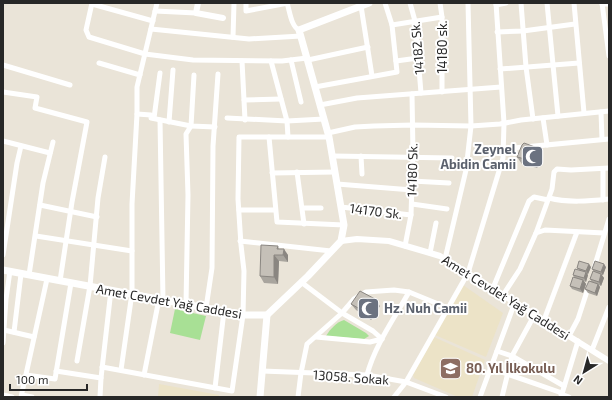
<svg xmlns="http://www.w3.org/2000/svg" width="612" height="400" font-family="'Exo 2',sans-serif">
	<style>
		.education { fill: #ece3c7 }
		.green { fill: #a8e095 }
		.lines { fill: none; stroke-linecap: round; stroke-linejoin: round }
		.minor { stroke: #fff; stroke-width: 5 }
		.tertiary { stroke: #fff; stroke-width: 6 }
		.secondary { stroke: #fff; stroke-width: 7 }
		.wall { fill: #a9a59e }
		.shaded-wall { fill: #8a8681 }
		.building { fill: #c5c0b8; stroke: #8a8681 }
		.labels { text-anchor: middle; stroke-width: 4; stroke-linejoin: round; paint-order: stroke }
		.street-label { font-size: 13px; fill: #272727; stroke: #fff }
		.worship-label { font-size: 13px; font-weight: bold; fill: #5b616d; stroke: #fff; text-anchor: end }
		.education-label { font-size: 13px; font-weight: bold; fill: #785e54; stroke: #fff; text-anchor: start }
	</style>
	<rect width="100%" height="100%" fill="#eae4d8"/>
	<!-- education -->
	<g class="education">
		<path d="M 463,285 L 503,313 L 486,357 L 435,335 Z"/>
		<path d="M 434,337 L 485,360 L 472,397 L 458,397 L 414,378 L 413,375 Z"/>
		<path d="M 159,384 L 219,395 L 219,397 L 158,397 Z"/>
	</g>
	<!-- green -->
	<g class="green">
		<path d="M 175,309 L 206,316 L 200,340 L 170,333 Z"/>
		<path d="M 344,320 L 366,333 L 369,336 L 364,339 L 326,336 C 330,329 337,322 344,320 Z"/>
	</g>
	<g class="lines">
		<!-- minor -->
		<g class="minor">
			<path d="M 92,3 L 86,30 L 89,37 L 145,54 L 193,60 L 282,61 L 307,58"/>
			<path d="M 246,3 L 246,11 L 288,3"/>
			<path d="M 287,3 C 290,12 291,26 299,30"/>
			<path d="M 410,3 L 415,21 L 421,93"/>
			<path d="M 440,3 L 442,17 L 442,92"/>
			<path d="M 521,3 L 526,67 L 533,119"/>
			<path d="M 547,3 L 558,116"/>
			<path d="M 574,3 L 584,113"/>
			<path d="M 602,3 L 609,56"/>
			<path d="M 92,4 L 153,21"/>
			<path d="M 602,4 L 609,4"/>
			<path d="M 496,5 L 506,3"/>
			<path d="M 361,6 L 372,76"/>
			<path d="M 155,11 L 196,13"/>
			<path d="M 392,25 L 442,17"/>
			<path d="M 151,29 L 249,39 L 301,36"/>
			<path d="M 497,32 L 523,31 L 575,24"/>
			<path d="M 233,37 L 234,3"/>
			<path d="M 291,60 L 301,102"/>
			<path d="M 308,60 L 368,47"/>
			<path d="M 242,61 L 245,120"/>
			<path d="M 271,61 L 287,121 L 288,137"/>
			<path d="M 396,61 L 418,58"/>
			<path d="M 99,63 L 140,75"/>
			<path d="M 3,65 L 70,85"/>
			<path d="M 500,69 L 579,63"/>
			<path d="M 315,87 L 397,72 L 392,25 L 385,3"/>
			<path d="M 3,92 L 37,97 L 35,108 L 87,122 L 72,202 L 60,281"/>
			<path d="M 244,100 L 281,99"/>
			<path d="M 320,105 L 357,98 L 501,87"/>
			<path d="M 601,112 L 602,139"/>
			<path d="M 137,114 L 151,115 L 151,118 L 191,126 L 215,127"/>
			<path d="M 154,118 L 160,73"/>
			<path d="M 227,118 L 287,121 L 324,119"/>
			<path d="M 543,118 L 547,145"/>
			<path d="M 160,120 L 163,300"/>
			<path d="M 169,122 L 173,70"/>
			<path d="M 328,133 L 355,127 L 374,126 L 413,125 L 471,126 L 500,124 L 521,120 L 609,111"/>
			<path d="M 269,137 L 277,222 L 344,225"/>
			<path d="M 3,141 L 50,153"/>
			<path d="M 504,149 L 609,139"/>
			<path d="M 333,156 L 452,158"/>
			<path d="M 361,156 L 362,174"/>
			<path d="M 603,169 L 603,200"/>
			<path d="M 297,172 L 304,224"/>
			<path d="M 272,173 L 335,172"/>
			<path d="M 412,181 L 449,183"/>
			<path d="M 337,184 L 412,190"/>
			<path d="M 549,198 C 568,203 589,201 609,199"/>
			<path d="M 412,204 L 447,209"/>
			<path d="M 40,205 L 97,217"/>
			<path d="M 341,207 L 411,215"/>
			<path d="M 303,208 L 321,208"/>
			<path d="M 239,210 L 275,210"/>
			<path d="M 536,233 L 552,189 L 554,172 L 557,169 L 571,170 L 609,168"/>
			<path d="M 36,236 L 132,251"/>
			<path d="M 240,241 L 331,251"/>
			<path d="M 405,246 L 411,215 L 413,154 L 412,94"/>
			<path d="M 430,253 L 436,223"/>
			<path d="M 3,255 L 17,163 L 21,146"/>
			<path d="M 445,259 L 466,170 L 471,126 L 468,3"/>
			<path d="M 594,268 L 609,219"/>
			<path d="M 29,275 L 43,183 L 53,142"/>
			<path d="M 301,282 L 342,313 L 373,331 L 382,339"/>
			<path d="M 493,288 L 529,201 L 534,197 L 548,200"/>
			<path d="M 503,295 L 520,269 L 536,233 L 545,230 L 604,233"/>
			<path d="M 186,304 L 188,195 L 186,134 L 191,126 L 194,75"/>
			<path d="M 206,308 L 212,268 L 213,146 L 218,74"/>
			<path d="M 544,320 L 577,232"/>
			<path d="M 4,330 L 34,337"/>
			<path d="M 14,332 L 21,274"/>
			<path d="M 569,336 L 578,319 L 589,285"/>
			<path d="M 316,337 L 370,342 L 382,339"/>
			<path d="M 3,343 L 6,299 L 10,271"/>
			<path d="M 592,350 L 609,307"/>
			<path d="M 497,351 L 512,356 L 564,386"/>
			<path d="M 77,361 L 90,286 L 98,198 L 105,157"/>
			<path d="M 102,367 L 232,391 L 243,315 L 244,271 L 241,245 L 238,199 L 239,137 L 329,137"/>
			<path d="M 490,368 L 562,393"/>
			<path d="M 121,370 L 132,293 L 132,204 L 137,114 L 137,87 L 157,3"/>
			<path d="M 56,371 L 101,378"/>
			<path d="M 262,371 L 367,375 L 406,382 L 446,397"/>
			<path d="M 26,375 L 55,379 L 71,283"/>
			<path d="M 144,375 L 159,299"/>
			<path d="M 367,375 C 375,345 394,319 409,292"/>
			<path d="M 215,388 L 224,311"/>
			<path d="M 561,394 L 569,397"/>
			<path d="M 3,395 L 12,397"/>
			<path d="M 22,395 L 32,397"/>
			<path d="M 21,397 L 47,279"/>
			<path d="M 100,397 L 101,378 L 111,290"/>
			<path d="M 298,397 L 301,373 L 307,344 L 342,313 L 354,299 L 366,292 L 394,290 L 409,292 L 448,308"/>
			<path d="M 394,397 L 406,382 L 468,273 L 503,158 L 504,123 L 496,3"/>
			<path d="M 480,397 L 515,302"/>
			<path d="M 502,397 L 512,356 L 535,314"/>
			<path d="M 561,397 L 578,341"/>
		</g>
		<!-- tertiary -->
		<g class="tertiary">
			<path d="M 198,3 L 196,13 L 223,18"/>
			<path d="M 341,241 L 357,239 L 389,241 L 440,256 L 609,361"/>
		</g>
		<!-- secondary -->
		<g class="secondary">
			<path d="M 3,270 L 243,315 L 267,315 L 308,276 L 341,241 L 344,225 L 329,137 L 299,30 L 369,3"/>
			<path d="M 260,397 L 267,315"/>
		</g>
	</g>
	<!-- wall -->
	<g class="wall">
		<path d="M 540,154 L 541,159 L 537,168 L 522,164 L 517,157 Z"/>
		<path d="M 278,246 L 279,249 L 288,255 L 288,262 L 279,261 L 278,284 L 264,283 L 260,276 Z"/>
		<path d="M 591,267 L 588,274 L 587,274 L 588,275 L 586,282 L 584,281 L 586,284 L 583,293 L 572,289 L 570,286 L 575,278 L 573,275 L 579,270 L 577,268 Z"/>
		<path d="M 606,267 L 603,275 L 602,275 L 604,278 L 601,286 L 599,285 L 600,287 L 597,296 L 588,293 L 585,289 L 591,281 L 590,279 L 594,272 L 592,269 Z"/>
		<path d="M 351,304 L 380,306 L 371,320 L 356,310 Z"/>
	</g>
	<!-- shaded-wall -->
	<g class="shaded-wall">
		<path d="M 535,147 L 540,154 L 541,159 L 537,168 L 533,161 Z"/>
		<path d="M 284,249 L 288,255 L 288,262 L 283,255 Z"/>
		<path d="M 274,255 L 279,261 L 278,284 L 274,277 Z"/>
		<path d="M 589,264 L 591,267 L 588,274 L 586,271 Z"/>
		<path d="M 604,264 L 606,267 L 603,275 L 601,272 Z"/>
		<path d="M 586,272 L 588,275 L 586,282 L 584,278 Z"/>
		<path d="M 601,274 L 604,278 L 601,286 L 599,282 Z"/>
		<path d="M 583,280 L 586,284 L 583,293 L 580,289 Z"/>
		<path d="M 598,284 L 600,287 L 597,296 L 595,293 Z"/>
		<path d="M 375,299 L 380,306 L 371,320 L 367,313 Z"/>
	</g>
	<!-- building -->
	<g class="building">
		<path d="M 524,143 L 535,147 L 536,152 L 533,161 L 517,157 L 522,145 Z"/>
		<path d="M 261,245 L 278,246 L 277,249 L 284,249 L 283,255 L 274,255 L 274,277 L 260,276 Z"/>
		<path d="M 579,261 L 589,264 L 586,271 L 577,268 Z"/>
		<path d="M 595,261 L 604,264 L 601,272 L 592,269 Z"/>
		<path d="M 575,269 L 586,272 L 584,278 L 573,275 Z"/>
		<path d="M 593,271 L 601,274 L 599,282 L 590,279 Z"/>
		<path d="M 573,277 L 583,280 L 580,289 L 570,286 Z"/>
		<path d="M 589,281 L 598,284 L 595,293 L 585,289 Z"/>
		<path d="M 360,291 L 375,299 L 367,313 L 351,304 Z"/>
	</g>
	<!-- icons -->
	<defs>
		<symbol id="mosque-square" viewBox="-11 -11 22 22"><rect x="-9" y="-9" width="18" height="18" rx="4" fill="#6b7280" stroke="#fff"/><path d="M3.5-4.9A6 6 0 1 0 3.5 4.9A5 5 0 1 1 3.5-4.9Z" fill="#fff"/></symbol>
		<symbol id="school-square" viewBox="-11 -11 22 22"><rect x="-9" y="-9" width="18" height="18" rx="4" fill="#8d6e63" stroke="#fff"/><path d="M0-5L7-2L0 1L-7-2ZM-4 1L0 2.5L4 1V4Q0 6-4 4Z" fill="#fff"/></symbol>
	</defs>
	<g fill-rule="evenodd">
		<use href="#mosque-square" x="520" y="144" width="25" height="25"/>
		<use href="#mosque-square" x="356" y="296" width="25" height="25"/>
		<use href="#school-square" x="438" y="356" width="25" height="25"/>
	</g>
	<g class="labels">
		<!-- street labels -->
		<g class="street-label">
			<text transform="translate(442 47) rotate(-90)" y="5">14180 sk.</text>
			<text transform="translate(417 48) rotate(-95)" y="5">14182 Sk.</text>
			<text transform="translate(412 170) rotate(-89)" y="5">14180 Sk.</text>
			<text transform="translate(376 211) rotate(7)" y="5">14170 Sk.</text>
			<text transform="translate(506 297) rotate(32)" y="5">Amet Cevdet Yağ Caddesi</text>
			<text transform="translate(169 301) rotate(10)" y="5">Amet Cevdet Yağ Caddesi</text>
			<text transform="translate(351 377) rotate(4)" y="5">13058. Sokak</text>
		</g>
		<!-- worship labels -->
		<g class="worship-label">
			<text x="516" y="154">Zeynel<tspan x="516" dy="15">Abidin Camii</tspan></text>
			<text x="384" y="313" text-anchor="start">Hz. Nuh Camii</text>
		</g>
		<!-- education labels -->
		<g class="education-label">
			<text x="466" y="373">80. Yıl İlkokulu</text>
		</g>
	</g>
	<!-- border -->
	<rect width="612" height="400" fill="none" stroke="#272727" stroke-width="8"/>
	<!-- north arrow -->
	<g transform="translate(584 372) rotate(217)" stroke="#ffffff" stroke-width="3" paint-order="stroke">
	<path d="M0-3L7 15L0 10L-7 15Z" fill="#272727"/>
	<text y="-6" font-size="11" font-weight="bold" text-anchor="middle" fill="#272727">N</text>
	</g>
	<!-- scale -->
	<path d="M10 384v6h77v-6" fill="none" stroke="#272727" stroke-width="2"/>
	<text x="16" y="384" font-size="12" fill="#272727" stroke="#ffffff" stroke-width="3" paint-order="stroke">100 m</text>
</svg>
